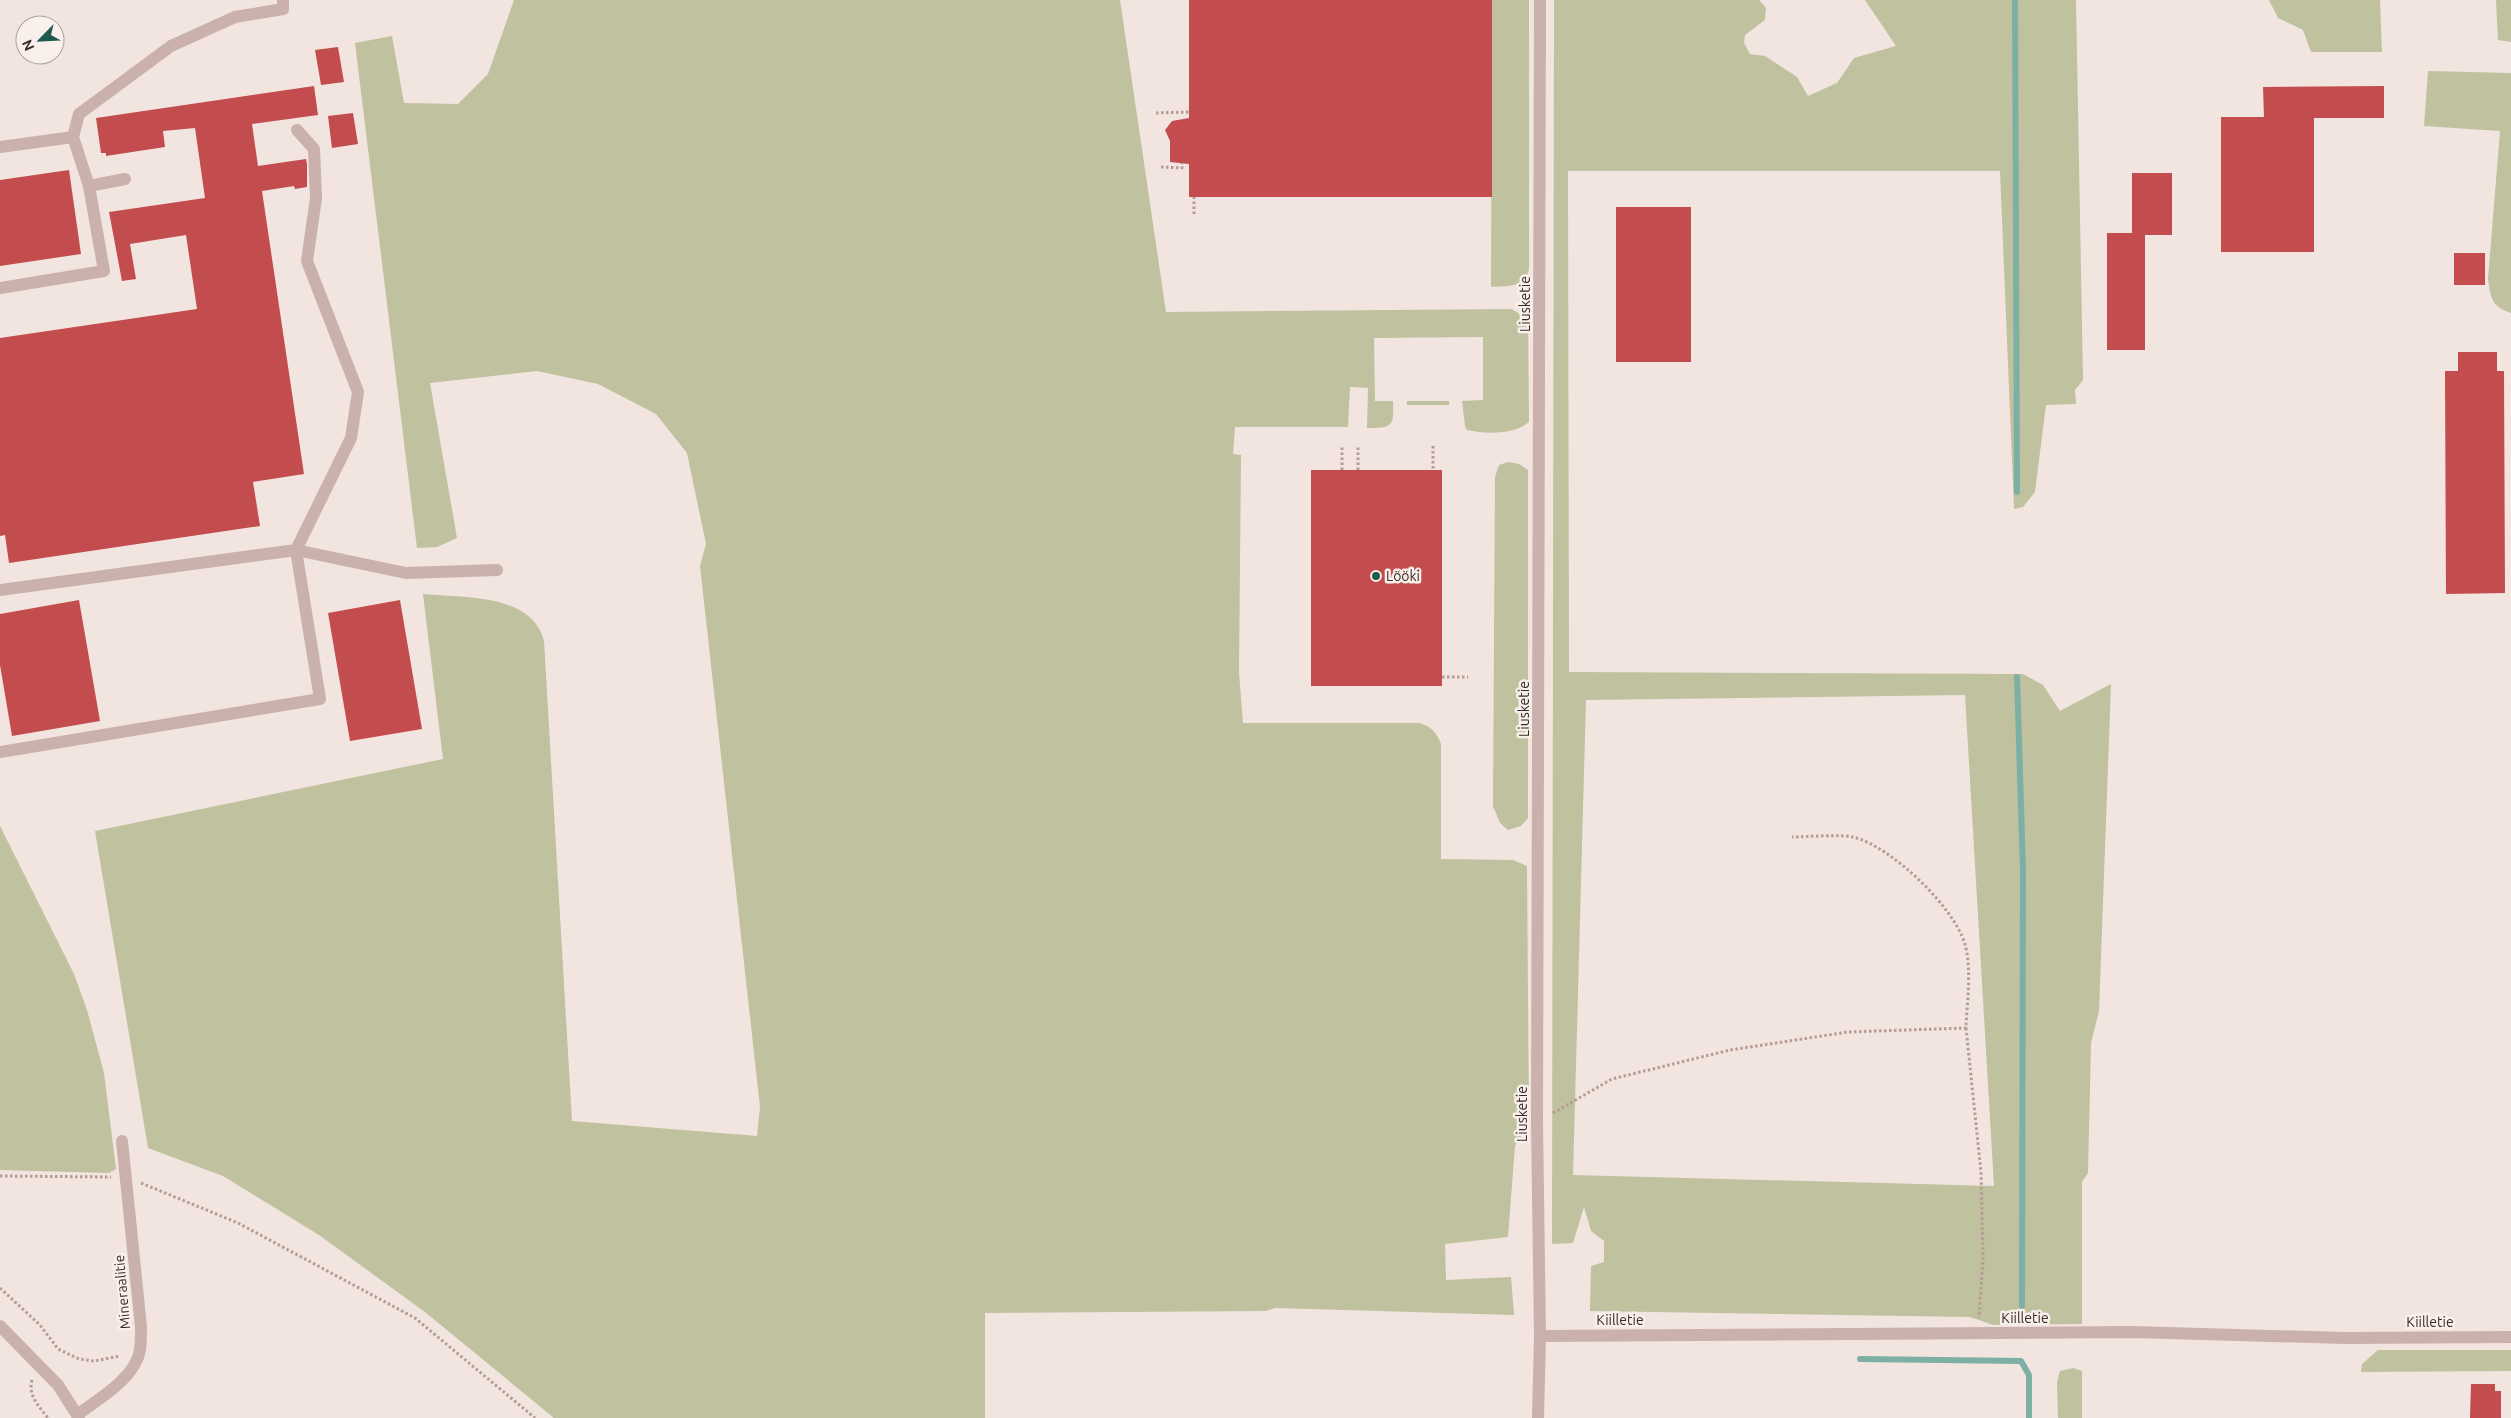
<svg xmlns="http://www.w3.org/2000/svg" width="2511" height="1418" font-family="Ubuntu,sans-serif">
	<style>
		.green { fill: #bfc19f; fill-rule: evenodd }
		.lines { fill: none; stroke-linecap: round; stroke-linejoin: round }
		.stream { stroke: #7eafa4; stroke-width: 6 }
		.building { fill: #c34c4e }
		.path { stroke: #b69b95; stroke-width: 3; stroke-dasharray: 2.5 2.5; stroke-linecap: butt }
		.minor { stroke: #cab1ab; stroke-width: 12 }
		.poi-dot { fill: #20594e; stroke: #faf0eb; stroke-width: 2 }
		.labels { text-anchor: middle; stroke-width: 5; stroke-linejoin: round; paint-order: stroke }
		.street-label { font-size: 14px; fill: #382b2a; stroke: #faf0eb }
		.poi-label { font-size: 14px; fill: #382b2a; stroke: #faf0eb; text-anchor: start }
	</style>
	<rect width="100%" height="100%" fill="#f2e4df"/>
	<!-- green -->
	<g class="green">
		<path d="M 514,0 L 1120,0 L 1166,312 L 1512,309 L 1528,320 L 1529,422 C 1513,435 1486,434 1467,430 L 1465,426 L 1462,401 L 1483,400 L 1483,337 L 1374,338 L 1375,401 L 1393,401 C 1394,426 1393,428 1367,428 L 1368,388 L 1350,387 L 1348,427 L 1235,427 L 1233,454 L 1241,455 L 1239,672 L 1243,723 L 1419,723 C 1431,726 1437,733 1441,744 L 1441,859 L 1513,860 L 1527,866 L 1529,1124 L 1515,1146 L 1508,1237 L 1445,1244 L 1446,1280 L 1511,1277 L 1514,1315 L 1275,1308 L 1266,1311 L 985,1313 L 985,1418 L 554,1418 L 425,1312 L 319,1235 L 223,1176 L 148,1148 L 95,831 L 443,759 L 423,594 C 463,598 532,593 544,641 L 572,1121 L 757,1136 L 760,1107 L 700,566 L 706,544 L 687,453 L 656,414 L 598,384 L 537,371 L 430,383 L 457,538 L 437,547 L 417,548 L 355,43 L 392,36 L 404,103 L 458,104 L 488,74 Z"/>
		<path d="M 1492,0 L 1529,0 L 1529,268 C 1527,288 1507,286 1491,287 Z"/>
		<path d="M 1554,0 L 1759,0 L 1766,8 L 1765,20 L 1745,35 L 1744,43 L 1750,54 L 1765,56 L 1797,77 L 1808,96 L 1837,83 L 1854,58 L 1896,46 L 1865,0 L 2076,0 L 2083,380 L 2075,390 L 2076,404 L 2046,405 L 2035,492 L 2023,507 L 2014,509 L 2000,171 L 1568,171 L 1569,672 L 2023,674 L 2043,685 L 2060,711 L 2111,684 L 2099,1011 L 2091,1043 L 2088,1173 L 2082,1182 L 2082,1324 L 1993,1325 L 1970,1317 L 1590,1311 L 1591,1266 L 1604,1262 L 1604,1241 L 1591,1231 L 1584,1207 L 1573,1243 L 1552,1244 ZM 1965,695 L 1994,1186 L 1573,1175 L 1586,700 Z"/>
		<path d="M 2269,0 L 2380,0 L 2382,52 L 2311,52 L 2303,30 L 2278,18 Z"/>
		<path d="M 2496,0 L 2511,0 L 2511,42 L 2498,40 Z"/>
		<path d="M 2428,71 L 2511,73 L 2511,313 C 2491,306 2491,298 2488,279 L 2500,131 L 2424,126 Z"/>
		<rect x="1407" y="401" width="42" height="4"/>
		<path d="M 1508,462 L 1519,464 L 1528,470 L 1528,818 L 1521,826 L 1508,830 L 1500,823 L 1493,806 L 1495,477 L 1499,465 Z"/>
		<path d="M 0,826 L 74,974 L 87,1010 L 104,1073 L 116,1169 L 109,1173 L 0,1170 Z"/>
		<path d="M 2378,1350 L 2511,1350 L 2511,1371 L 2361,1372 L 2362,1364 Z"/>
		<path d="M 2073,1368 L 2082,1371 L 2082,1418 L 2058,1418 L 2057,1382 L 2060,1371 Z"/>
	</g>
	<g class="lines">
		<!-- stream -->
		<g class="stream">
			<path d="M 2015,0 L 2017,492"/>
			<path d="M 2017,677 L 2023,871 L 2022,1306"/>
			<path d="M 1860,1359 L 2021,1361 L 2029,1375 L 2029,1418"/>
		</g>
	</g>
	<!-- building -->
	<g class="building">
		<path d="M 1189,0 L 1492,0 L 1492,197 L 1189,197 L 1189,164 L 1170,162 L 1170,141 L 1165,130 L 1172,121 L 1189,118 Z"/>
		<path d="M 338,47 L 344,82 L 321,85 L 315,50 Z"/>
		<path d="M 314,86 L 318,115 L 252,124 L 258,166 L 306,159 L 307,165 L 307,187 L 295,189 L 294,186 L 262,191 L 304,474 L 253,482 L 260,526 L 9,563 L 5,535 L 0,536 L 0,338 L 197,309 L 186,235 L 130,244 L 136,279 L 122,281 L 109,212 L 205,198 L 195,128 L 163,131 L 165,147 L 106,156 L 106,153 L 101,153 L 96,118 Z"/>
		<path d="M 2384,86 L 2384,118 L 2314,118 L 2314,252 L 2221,252 L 2221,117 L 2264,117 L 2263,87 Z"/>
		<path d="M 353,113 L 358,144 L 332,148 L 328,116 Z"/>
		<path d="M 69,170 L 81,254 L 0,266 L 0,180 Z"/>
		<path d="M 2132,173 L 2172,173 L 2172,235 L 2145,235 L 2145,350 L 2107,350 L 2107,233 L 2132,233 Z"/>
		<rect x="1616" y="207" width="75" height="155"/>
		<rect x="2454" y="253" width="31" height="32"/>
		<path d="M 2458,352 L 2497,352 L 2497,371 L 2504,371 L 2505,593 L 2446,594 L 2445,371 L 2458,371 Z"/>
		<rect x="1311" y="470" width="131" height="216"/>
		<path d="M 79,600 L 100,721 L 12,736 L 0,665 L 0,614 Z"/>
		<path d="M 400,600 L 422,729 L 350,741 L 328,613 Z"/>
		<path d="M 2471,1384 L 2495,1384 L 2495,1391 L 2501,1391 L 2501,1418 L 2470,1418 Z"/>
	</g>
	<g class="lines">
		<!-- path -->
		<g class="path">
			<path d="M 1156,113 L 1189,112"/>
			<path d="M 1161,167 L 1182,168 L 1182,163"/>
			<path d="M 1194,214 L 1194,197"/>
			<path d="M 1433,446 L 1433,470"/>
			<path d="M 1342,470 L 1342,445"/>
			<path d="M 1358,470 L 1358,446"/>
			<path d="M 1442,677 L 1468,677"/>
			<path d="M 1966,1028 L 1981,1172 L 1983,1258 L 1979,1318"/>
			<path d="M 1553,1113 L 1612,1079 L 1730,1050 L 1848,1032 L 1966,1028 C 1967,1001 1972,970 1965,944 C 1954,907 1891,846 1853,837 C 1838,834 1808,837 1792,837"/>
			<path d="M 0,1176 L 111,1177"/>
			<path d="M 141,1183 L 238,1223 L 415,1318 L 535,1418"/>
			<path d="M 0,1288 L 40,1325 L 58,1349 L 79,1359 L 94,1361 L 120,1356"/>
			<path d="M 32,1380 C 28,1396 38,1405 48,1418"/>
		</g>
		<!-- minor -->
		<g class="minor">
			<path d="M 297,130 L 314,149 L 316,198 L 307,261 L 358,392 L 351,438 L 296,550 L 406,573 L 497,570"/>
			<path d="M 0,147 L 73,137"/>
			<path d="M 89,186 L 125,179"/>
			<path d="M 0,288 L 104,271 L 89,186 L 73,137 L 79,114 L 171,46 L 235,17 L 283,9 L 283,0"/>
			<path d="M 0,590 L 296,550 L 320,699 L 0,752"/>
			<path d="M 0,1326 L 58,1385 L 79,1418"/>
			<path d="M 1540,1336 L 2132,1332 L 2345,1338 L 2511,1337"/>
			<path d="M 77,1415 C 98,1399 135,1379 140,1350 C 141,1343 141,1334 141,1327 L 122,1141"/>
			<path d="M 1538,1418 L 1540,1336 L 1537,1122 L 1540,0"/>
		</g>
	</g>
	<!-- markers -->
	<circle class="poi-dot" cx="1376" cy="576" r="5"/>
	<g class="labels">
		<!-- street labels -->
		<g class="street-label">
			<text transform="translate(1525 304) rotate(-90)" y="5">Liusketie</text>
			<text transform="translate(1524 709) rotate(-90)" y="5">Liusketie</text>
			<text transform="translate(1522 1114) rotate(-90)" y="5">Liusketie</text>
			<text transform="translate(122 1292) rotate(-95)" y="5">Mineraalitie</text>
			<text x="2025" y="1323">Kiilletie</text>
			<text x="1620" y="1325">Kiilletie</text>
			<text x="2430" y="1327">Kiilletie</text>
		</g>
		<!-- poi labels -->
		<g class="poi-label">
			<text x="1386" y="581">Lööki</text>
		</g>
	</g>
	<!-- north arrow -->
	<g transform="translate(40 40) rotate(246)"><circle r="24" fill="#faf0eb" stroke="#aca19e"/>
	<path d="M0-4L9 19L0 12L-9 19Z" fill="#20594e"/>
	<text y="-8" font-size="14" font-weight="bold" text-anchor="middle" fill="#382b2a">N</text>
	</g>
</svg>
